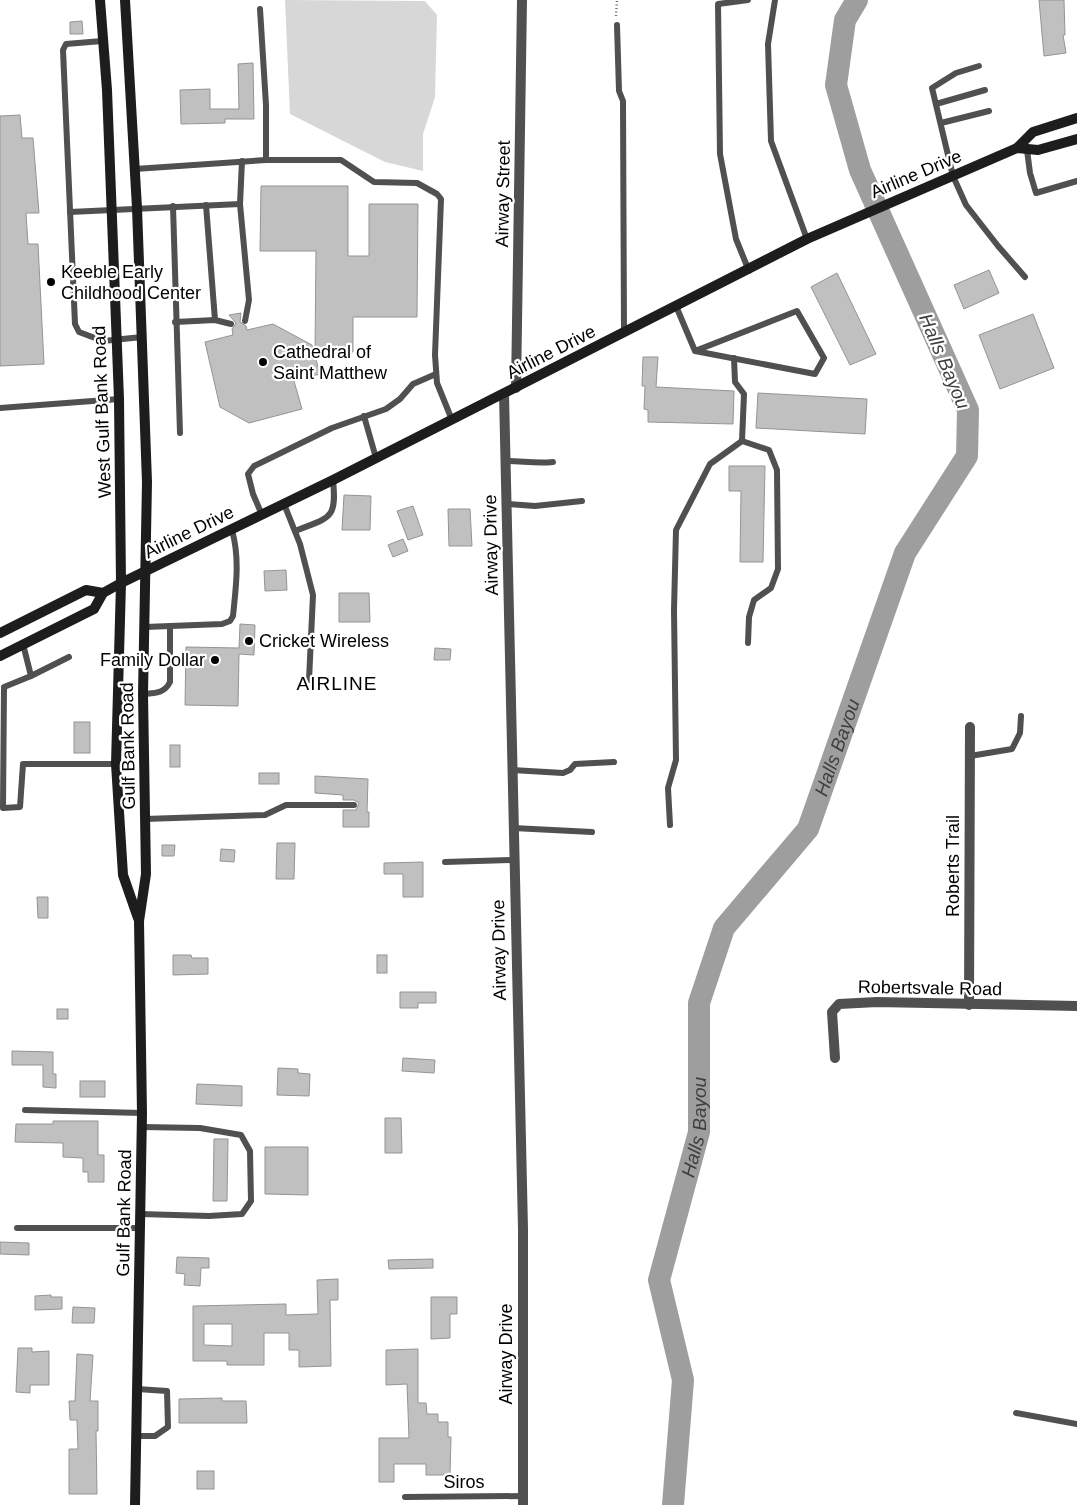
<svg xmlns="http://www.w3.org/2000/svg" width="1077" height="1505" font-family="Arial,sans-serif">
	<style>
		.green { fill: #d7d7d7 }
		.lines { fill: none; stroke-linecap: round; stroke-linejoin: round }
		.river { stroke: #9e9e9e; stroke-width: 22 }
		.building { fill: #c0c0c0; stroke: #949494; fill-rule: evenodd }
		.path { stroke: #727272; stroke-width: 2.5; stroke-dasharray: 1 2.5; stroke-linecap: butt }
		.service { stroke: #505050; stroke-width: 6 }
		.minor { stroke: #505050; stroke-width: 10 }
		.secondary { stroke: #1d1d1d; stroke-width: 10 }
		.poi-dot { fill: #000; stroke: #fff; stroke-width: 2 }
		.labels { text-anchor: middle; stroke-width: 4.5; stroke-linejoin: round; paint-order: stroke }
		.street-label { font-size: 18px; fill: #000; stroke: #fff }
		.poi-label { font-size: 18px; fill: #000; stroke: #fff; text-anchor: start }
		.water-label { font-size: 19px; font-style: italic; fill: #3f3f3f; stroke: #fff }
		.neighbourhood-label { font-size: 19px; letter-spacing: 1px; fill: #000; stroke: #fff }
	</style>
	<rect width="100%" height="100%" fill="#fff"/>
	<!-- green -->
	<path class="green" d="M 285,0 L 425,1 L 437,15 L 435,97 L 423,134 L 423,171 L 385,162 L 290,114 Z"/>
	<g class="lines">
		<!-- river -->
		<path class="river" id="s1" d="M 673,1505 L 683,1380 L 659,1280 L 699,1132 L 699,1003 L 724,928 L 808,829 L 905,553 L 967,456 L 968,410 L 860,170 L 836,85 L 845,20 L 857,0"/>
	</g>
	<!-- building -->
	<g class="building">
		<path d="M 1039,0 L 1064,0 L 1065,35 L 1063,35 L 1066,53 L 1044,56 Z"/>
		<path d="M 82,21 L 83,34 L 70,34 L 70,22 Z"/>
		<path d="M 253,63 L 254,119 L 225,119 L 225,123 L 181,124 L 180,90 L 210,89 L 210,109 L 239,109 L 238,64 Z"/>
		<path d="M 20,115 L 22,138 L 33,138 L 39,213 L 26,213 L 28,244 L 38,244 L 44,364 L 0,366 L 0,116 Z"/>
		<path d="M 261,186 L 348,186 L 348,256 L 369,256 L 369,204 L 418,204 L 417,317 L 353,317 L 353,352 L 315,352 L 316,251 L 260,251 Z"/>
		<path d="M 989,270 L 999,293 L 964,309 L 954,285 Z"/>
		<path d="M 837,273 L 876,354 L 850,365 L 811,287 Z"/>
		<path d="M 241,313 L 240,322 L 246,326 L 247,330 L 273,324 L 312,345 L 320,374 L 294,381 L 302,409 L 249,423 L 220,407 L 205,342 L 233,335 L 232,329 L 236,323 L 229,315 Z"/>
		<path d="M 1033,314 L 1054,368 L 1000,389 L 979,335 Z"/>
		<path d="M 643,357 L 658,357 L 656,387 L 734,391 L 733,424 L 648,422 L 648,410 L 644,409 L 645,386 L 642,386 Z"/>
		<path d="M 758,393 L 867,399 L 865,434 L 756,428 Z"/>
		<path d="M 729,466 L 765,466 L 763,562 L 740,562 L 741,491 L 729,491 Z"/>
		<path d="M 344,495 L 371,496 L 370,530 L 342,530 Z"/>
		<path d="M 413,506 L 423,535 L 408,540 L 397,511 Z"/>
		<path d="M 448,509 L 470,509 L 472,546 L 449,546 Z"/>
		<path d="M 403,539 L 408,551 L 393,557 L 388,545 Z"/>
		<path d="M 286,570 L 287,590 L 265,591 L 264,571 Z"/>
		<path d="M 339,593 L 369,593 L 370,622 L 339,622 Z"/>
		<path d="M 240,624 L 255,625 L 254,655 L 239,654 L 238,706 L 185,705 L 186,647 L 239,648 Z"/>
		<path d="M 435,648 L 451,649 L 450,660 L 434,660 Z"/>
		<rect x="74" y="722" width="16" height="31"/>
		<rect x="170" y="745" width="10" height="22"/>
		<rect x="259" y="773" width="20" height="11"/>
		<path d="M 315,776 L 368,779 L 367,812 L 369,812 L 369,827 L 343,827 L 343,810 L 356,810 L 359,803 L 354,800 L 343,800 L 343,795 L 315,793 Z"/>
		<path d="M 277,843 L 295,843 L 294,879 L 276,879 Z"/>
		<path d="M 162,845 L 175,845 L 174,856 L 162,856 Z"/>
		<path d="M 221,849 L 235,850 L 234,862 L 220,861 Z"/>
		<path d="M 423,862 L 423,897 L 403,897 L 403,874 L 384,874 L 384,863 Z"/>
		<path d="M 37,897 L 48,897 L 48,918 L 38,918 Z"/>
		<path d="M 173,955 L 191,955 L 192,958 L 208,958 L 208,974 L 173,975 Z"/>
		<rect x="377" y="955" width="10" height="18"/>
		<path d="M 400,992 L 436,992 L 436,1003 L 418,1003 L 418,1008 L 400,1008 Z"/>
		<rect x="57" y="1009" width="11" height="10"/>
		<path d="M 12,1051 L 53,1052 L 53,1074 L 56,1074 L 56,1088 L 43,1087 L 43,1065 L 12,1065 Z"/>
		<path d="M 403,1058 L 435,1060 L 434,1073 L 402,1071 Z"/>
		<path d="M 278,1068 L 298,1069 L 298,1073 L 310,1074 L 309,1096 L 277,1095 Z"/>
		<rect x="80" y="1081" width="25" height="16"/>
		<path d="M 197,1084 L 242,1086 L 242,1106 L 196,1104 Z"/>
		<path d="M 385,1118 L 401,1118 L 402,1153 L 385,1153 Z"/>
		<path d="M 53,1121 L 98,1121 L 98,1155 L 104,1155 L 104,1182 L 88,1182 L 88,1172 L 83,1172 L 83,1158 L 63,1157 L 63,1143 L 15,1142 L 16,1124 L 53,1124 Z"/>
		<path d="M 214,1139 L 228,1139 L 227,1201 L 213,1201 Z"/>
		<path d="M 265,1147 L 308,1147 L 308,1195 L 265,1194 Z"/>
		<path d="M 0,1242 L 29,1243 L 29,1255 L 0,1254 Z"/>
		<path d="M 177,1257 L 209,1258 L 209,1268 L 201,1268 L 200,1286 L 184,1285 L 185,1274 L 176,1273 Z"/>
		<path d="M 433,1259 L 433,1268 L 389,1269 L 388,1260 Z"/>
		<path d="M 338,1279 L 338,1300 L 330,1300 L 331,1366 L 299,1367 L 299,1350 L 289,1350 L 289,1333 L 264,1333 L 264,1365 L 227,1365 L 227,1361 L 193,1361 L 193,1306 L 286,1304 L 286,1315 L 318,1314 L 317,1280 ZM 204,1324 L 232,1324 L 232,1346 L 204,1345 Z"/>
		<path d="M 51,1295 L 51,1297 L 62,1297 L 62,1309 L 35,1310 L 35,1296 Z"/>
		<path d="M 431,1297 L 457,1297 L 457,1314 L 450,1314 L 450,1338 L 431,1339 Z"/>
		<path d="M 73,1307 L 95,1308 L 94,1323 L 72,1323 Z"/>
		<path d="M 18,1348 L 32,1348 L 32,1352 L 49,1351 L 49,1385 L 30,1385 L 30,1393 L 16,1392 Z"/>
		<path d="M 418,1349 L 418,1403 L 426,1403 L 427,1414 L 438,1414 L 438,1422 L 448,1422 L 448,1437 L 451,1437 L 450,1475 L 426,1475 L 426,1464 L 394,1464 L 394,1482 L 379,1482 L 379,1438 L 409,1438 L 407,1384 L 386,1385 L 386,1350 Z"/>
		<path d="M 77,1354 L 93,1355 L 90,1401 L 98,1401 L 98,1431 L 96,1431 L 97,1494 L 69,1494 L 69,1449 L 78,1449 L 77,1420 L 70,1420 L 69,1401 L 75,1401 Z"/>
		<path d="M 222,1398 L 222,1401 L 246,1401 L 247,1423 L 179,1423 L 179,1399 Z"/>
		<rect x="197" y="1471" width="17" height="18"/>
	</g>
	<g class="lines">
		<!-- path -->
		<path class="path" d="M 616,16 L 617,0"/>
		<!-- service -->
		<g class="service">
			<path d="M 748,0 L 718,4 L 720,154 L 736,239 L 749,271"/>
			<path d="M 775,0 L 768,44 L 771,141 L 807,239"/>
			<path d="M 260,9 L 266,105 L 266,160"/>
			<path d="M 617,25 L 619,91 L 623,101 L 624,333"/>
			<path d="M 102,41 L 66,44 L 63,50 L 75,324 L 79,332 L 103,341 L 142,337"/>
			<path d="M 979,66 L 956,73 L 932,88 L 953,176 L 966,205 L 998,246 L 1025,277"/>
			<path d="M 936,104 L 985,90"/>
			<path d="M 941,123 L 989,111"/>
			<path d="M 1027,150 L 1030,173 L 1036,193 L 1077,181"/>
			<path d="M 242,161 L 240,204 L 249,300 L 245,321"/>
			<path d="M 135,169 L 266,160 L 341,160 L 374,182 L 417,183 L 437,194 L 441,199 L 435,355 L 437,383 L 452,420"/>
			<path d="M 206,205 L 215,320"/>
			<path d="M 173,206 L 180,433"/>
			<path d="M 70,212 L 240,204"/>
			<path d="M 676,306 L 695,351 L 797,311 L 824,358 L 815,374 L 695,351"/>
			<path d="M 175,322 L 215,320 L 231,324"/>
			<path d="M 734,358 L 735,382 L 744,394 L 742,441 L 769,450 L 777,470 L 778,569 L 771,588 L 754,600 L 749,617 L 748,643"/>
			<path d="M 0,408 L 119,399"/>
			<path d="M 364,416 L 376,458"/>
			<path d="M 506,461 C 522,461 537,464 553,462"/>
			<path d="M 284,504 L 300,544 L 313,595 L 309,680"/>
			<path d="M 507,504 L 535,506 L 582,501"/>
			<path d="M 262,515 L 253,494 L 248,474 L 254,466 L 332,428 L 386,409 L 400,399 L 413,384 L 436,374"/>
			<path d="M 295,531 C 330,517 337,520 333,480"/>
			<path d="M 145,627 L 222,624 L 230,621 L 233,616 C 236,586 240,559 232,530"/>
			<path d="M 23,644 L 31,676 L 4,687 L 3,808 L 20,807 L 23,764 L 116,764"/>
			<path d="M 31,676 L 69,657"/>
			<path d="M 143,694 C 155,693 164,694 170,682 L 170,626"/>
			<path d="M 970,756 L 1012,749 L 1020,733 L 1021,716"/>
			<path d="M 512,770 L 563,773 L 570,770 L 575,764 L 614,762"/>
			<path d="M 145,819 L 265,815 L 286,805 L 354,805"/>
			<path d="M 670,825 L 668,788 L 676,760 L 674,610 L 676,530 L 710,464 L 742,441"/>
			<path d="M 513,828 L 592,832"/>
			<path d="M 445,862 L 514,860"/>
			<path d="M 25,1110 L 142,1113"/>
			<path d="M 140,1214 L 209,1216 L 242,1214 L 251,1201 L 250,1151 L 241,1135 L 200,1128 L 142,1127"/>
			<path d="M 17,1228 L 140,1228"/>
			<path d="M 1016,1413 L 1077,1424"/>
			<path d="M 137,1436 L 155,1436 L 168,1427 L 167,1391 L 137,1389"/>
			<path d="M 405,1497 L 523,1496"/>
		</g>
		<!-- minor -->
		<g class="minor">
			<path d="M 516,388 L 522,0"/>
			<path d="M 504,394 L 523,1229 L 523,1505"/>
			<path d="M 969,1005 L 970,727"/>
			<path d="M 835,1058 L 832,1012 L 839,1004 L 877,1002 L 1077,1006"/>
		</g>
		<!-- secondary -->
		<g class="secondary">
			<path d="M 100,0 L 107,90 L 119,399 L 121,583 L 116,764 L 123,875 L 138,918"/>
			<path d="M 125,0 L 137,208 L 147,482 L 143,694 L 146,874 L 139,921 L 142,1113 L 135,1505"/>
			<path d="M 1017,148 L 1038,150 L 1077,139"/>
			<path d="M 0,633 L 86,590 L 103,593"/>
			<path d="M 0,656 L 94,609 L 103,593 L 121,583 L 333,480 L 807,239 L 1017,148 L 1033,132 L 1077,118"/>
		</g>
	</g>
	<!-- markers -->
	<g class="poi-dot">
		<circle cx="51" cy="282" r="5"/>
		<circle cx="263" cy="362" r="5"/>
		<circle cx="249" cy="641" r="5"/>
		<circle cx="215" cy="660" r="5"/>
	</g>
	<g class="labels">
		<!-- street labels -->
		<g class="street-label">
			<text transform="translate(916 174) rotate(-23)" y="6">Airline Drive</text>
			<text transform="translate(503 194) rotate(-89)" y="6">Airway Street</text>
			<text transform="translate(551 352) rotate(-27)" y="6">Airline Drive</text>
			<text transform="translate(102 412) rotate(-92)" y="6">West Gulf Bank Road</text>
			<text transform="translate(189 532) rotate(-26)" y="6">Airline Drive</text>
			<text transform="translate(491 545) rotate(-91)" y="6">Airway Drive</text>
			<text transform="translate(128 746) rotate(-91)" y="6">Gulf Bank Road</text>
			<text transform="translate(953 866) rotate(-90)" y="6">Roberts Trail</text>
			<text transform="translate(499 950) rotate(-91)" y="6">Airway Drive</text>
			<text transform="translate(930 988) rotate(1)" y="6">Robertsvale Road</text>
			<text transform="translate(124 1213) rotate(-89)" y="6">Gulf Bank Road</text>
			<text transform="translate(506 1354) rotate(-90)" y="6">Airway Drive</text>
			<text x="464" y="1488">Siros</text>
		</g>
		<!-- poi labels -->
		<g class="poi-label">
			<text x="61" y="278">Keeble Early<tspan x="61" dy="21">Childhood Center</tspan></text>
			<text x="273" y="358">Cathedral of<tspan x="273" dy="21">Saint Matthew</tspan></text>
			<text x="259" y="647">Cricket Wireless</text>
			<text x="205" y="666" text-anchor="end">Family Dollar</text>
		</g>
		<!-- water labels -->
		<g class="water-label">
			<text transform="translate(945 361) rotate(67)" y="7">Halls Bayou</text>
			<text dy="7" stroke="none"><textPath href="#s1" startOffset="806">Halls Bayou</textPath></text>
			<text dy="7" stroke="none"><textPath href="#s1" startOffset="386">Halls Bayou</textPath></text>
		</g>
		<!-- neighbourhood labels -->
		<g class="neighbourhood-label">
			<text x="337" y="690">AIRLINE</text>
		</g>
	</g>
</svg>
